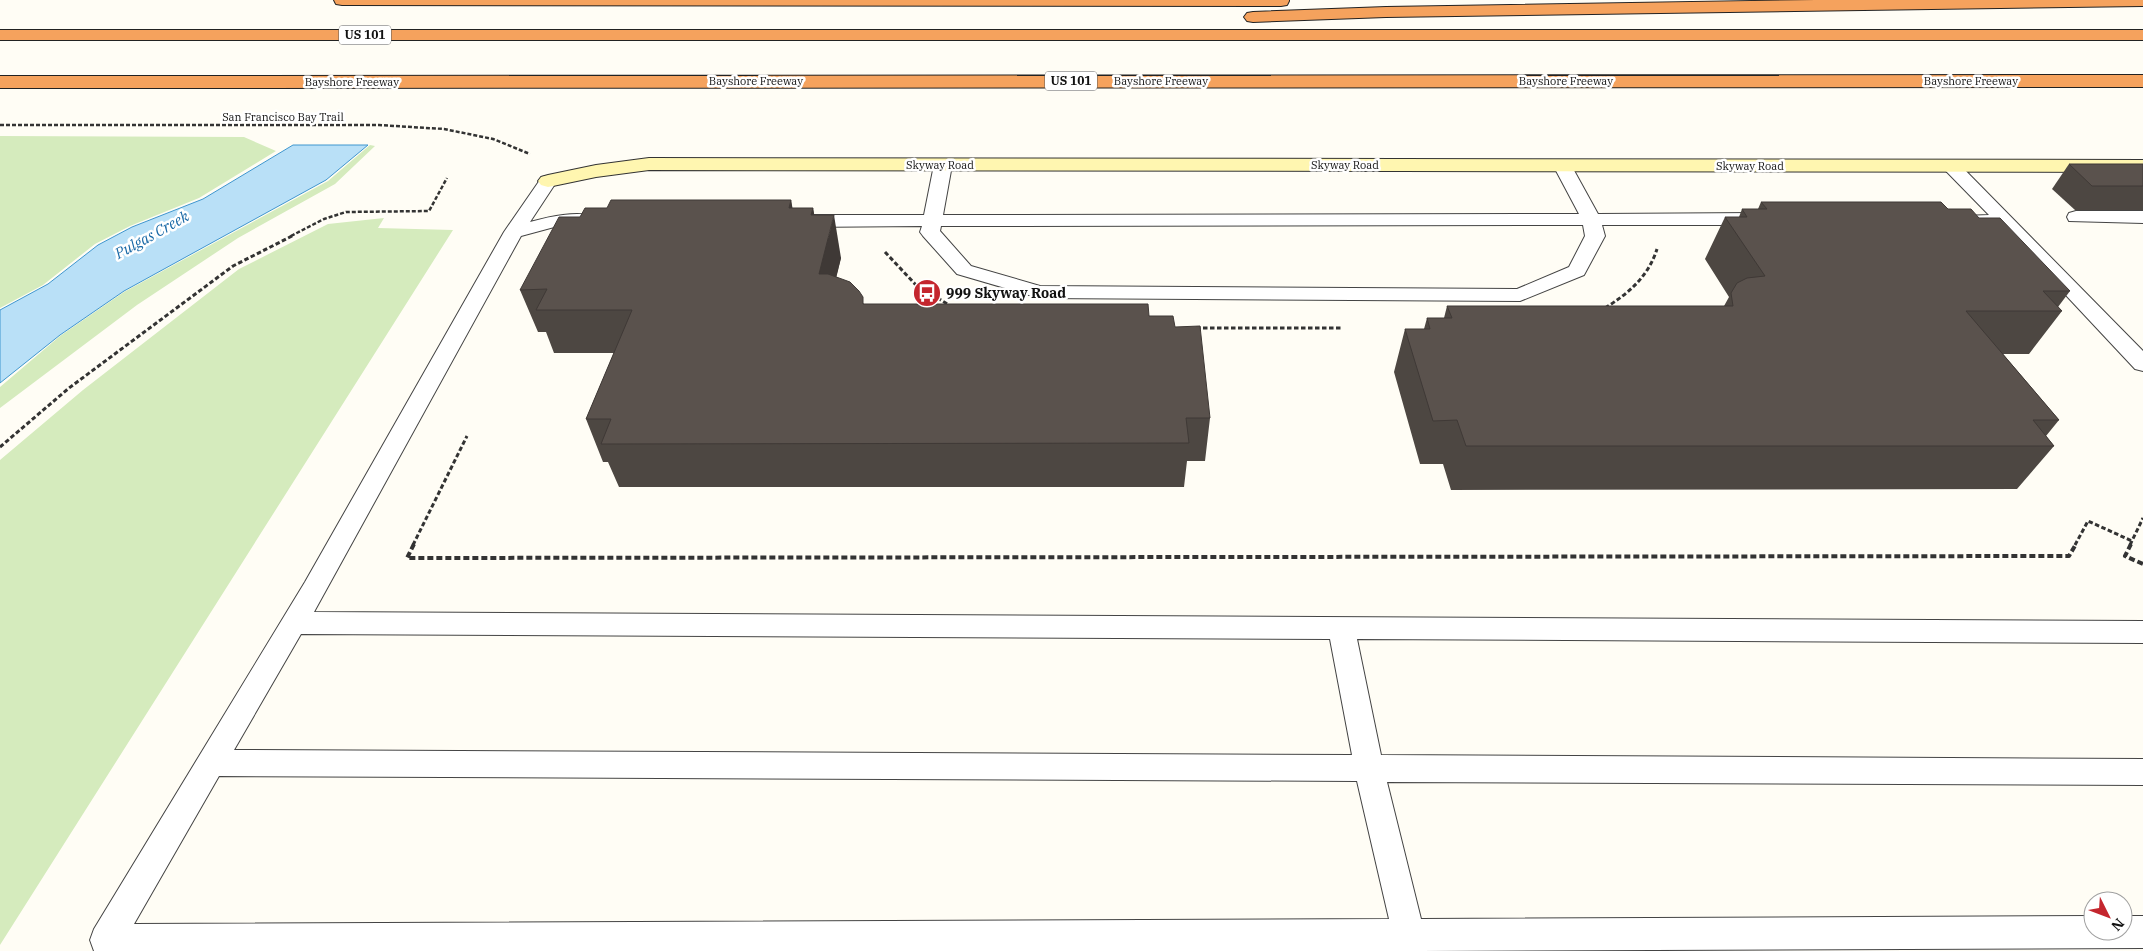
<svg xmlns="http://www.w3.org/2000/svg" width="2143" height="951" font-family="'IBM Plex Serif',serif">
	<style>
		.green { fill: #d5ebbd }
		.water { fill: #b9e0f7; stroke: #3f96cf }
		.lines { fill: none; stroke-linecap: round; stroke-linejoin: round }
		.lane-casing { stroke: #444; stroke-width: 2 }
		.secondary-casing { stroke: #333; stroke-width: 2 }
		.highway-casing { stroke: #222; stroke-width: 2 }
		.path-far2 { stroke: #333; stroke-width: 2.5; stroke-dasharray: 4 2; stroke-linecap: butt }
		.path-far1 { stroke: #333; stroke-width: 3; stroke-dasharray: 4.5 2.5; stroke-linecap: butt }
		.path { stroke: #333; stroke-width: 4; stroke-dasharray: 6 3; stroke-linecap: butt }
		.lane { fill: #fff; fill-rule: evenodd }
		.secondary { fill: #fff6b0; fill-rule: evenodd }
		.highway { fill: #f5a25d; fill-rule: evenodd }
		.wall { fill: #4d4742 }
		.shaded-wall { fill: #3f3936 }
		.building { fill: #5a524d; stroke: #3f3936 }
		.labels { text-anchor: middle; stroke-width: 5; stroke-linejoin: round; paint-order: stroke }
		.far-street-label { font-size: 11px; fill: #111; stroke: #fff }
		.shield { fill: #fff; stroke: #585858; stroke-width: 1 }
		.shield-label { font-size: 12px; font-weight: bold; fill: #111 }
		.poi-label { font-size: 14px; font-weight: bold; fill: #111; stroke: #fff; text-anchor: start }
		.water-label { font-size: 15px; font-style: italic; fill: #1768a6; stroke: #fff }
	</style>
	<rect width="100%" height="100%" fill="#fffdf5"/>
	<!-- green -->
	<g class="green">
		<path d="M 0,136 L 244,137 L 276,151 L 199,198 L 130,226 L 95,244 L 43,285 L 0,308 Z"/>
		<path d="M 370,145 L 375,146 L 335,184 L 238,238 L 137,305 L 0,408 L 0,387 L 60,336 L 124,292 L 328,181 Z"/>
		<path d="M 384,218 L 378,228 L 453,230 L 0,945 L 0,460 L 83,390 L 239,269 L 328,224 Z"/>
	</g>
	<!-- water -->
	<path class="water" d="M 293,145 L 368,145 L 326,180 L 124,291 L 60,335 L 0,383 L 0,310 L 48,284 L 98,245 L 132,227 L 203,199 Z"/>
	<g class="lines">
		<defs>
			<g id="lane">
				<path d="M 943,160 L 949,161 L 952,165 L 943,215 L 1579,214 L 1553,165 L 1556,161 L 1562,160 L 1568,161 L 1571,165 L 1598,214 L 1756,213 L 1763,215 L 1765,219 L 1763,223 L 1756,225 L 1602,225 L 1605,236 L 1584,275 L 1520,301 L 1039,298 L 957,274 L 923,236 L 920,232 L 922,226 L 802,227 L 795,225 L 793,221 L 795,217 L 802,215 L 924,215 L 934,165 L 937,161 ZM 1583,225 L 1585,236 L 1569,267 L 1517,289 L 1040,286 L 971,266 L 940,231 L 941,226 Z"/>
				<path d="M 1951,161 L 1957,162 L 2143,351 L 2143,371 L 2135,369 L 2001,226 L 1963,224 L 1961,220 L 1963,216 L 1989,215 L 1945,170 L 1942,166 L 1945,162 Z"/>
				<path d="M 548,176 L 554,177 L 557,181 L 530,222 C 552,216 574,211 596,216 L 598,220 L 596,224 L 558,226 L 521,236 L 314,612 L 2143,621 L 2143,643 L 1357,639 L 1381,755 L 2143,759 L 2143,785 L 1387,782 L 1421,919 L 2093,916 L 2093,931 L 2123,931 L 2123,916 L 2143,916 L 2143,948 L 1419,951 L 94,951 L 90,940 L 94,929 L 305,582 L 504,232 L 542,177 ZM 301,634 L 1330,639 L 1352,755 L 234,750 ZM 219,776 L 1357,781 L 1389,919 L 134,924 Z"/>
				<path d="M 2076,211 L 2143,211 L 2143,223 L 2069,221 L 2067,217 L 2069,213 Z"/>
			</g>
			<path id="secondary" d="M 649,158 L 2143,160 L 2143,172 L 649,170 L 596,177 L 548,187 L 541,185 L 538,181 L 541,177 L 548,175 L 596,165 Z"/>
			<g id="highway">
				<path d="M 334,0 L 1289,0 L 1289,1 L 1287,5 L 1281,6 L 342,5 L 336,4 Z"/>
				<path d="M 1816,0 L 2143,0 L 2143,6 L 1386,17 L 1253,22 L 1247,21 L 1244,17 L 1247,13 L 1253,12 L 1386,7 Z"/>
				<rect x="0" y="30" width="2143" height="10"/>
				<path d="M 2143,75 L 2143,87 L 0,88 L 0,76 Z"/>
			</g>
		</defs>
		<!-- lane casing -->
		<use href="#lane" class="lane-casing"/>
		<!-- secondary casing -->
		<use href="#secondary" class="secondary-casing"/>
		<!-- highway casing -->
		<use href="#highway" class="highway-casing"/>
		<!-- path-far2 -->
		<g class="path-far2">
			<path d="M 0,125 L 379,125 L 444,129 L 493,139 L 530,154"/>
			<path d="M 291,236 L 324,219 L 346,212 L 429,211 L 447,178"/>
		</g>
		<!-- path-far1 -->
		<g class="path-far1">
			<path d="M 885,252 L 915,284 L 949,305"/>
			<path d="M 1605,308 C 1629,293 1648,277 1657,249"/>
			<path d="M 1196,328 L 1343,328"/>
			<path d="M 0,447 L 69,388 L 233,266 L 294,235"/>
			<path d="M 413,545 L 467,436"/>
			<path d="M 2075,545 L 2088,521 L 2132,541"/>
			<path d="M 2130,545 L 2143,518"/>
		</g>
		<!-- path -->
		<g class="path">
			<path d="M 414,544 L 407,558 L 2069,556 L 2076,544"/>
			<path d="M 2131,544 L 2125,556 L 2143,564"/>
		</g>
		<!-- lane -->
		<use href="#lane" class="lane"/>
		<!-- secondary -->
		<use href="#secondary" class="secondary"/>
		<!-- highway -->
		<use href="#highway" class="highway"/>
	</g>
	<!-- wall -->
	<g class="wall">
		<path d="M 2069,164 L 2143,164 L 2143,210 L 2075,210 L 2052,189 Z"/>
		<path d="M 791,200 L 792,208 L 813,208 L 814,215 L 841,258 L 836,277 L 864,304 L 1149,316 L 1175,327 L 1210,418 L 1205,461 L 1187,461 L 1184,487 L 619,487 L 608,462 L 603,462 L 586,419 L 614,353 L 554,353 L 546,332 L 538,332 L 520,290 L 580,217 Z"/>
		<path d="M 1761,202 L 1948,209 L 1979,218 L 2070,291 L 2058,307 L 2062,311 L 2029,354 L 2003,354 L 2059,420 L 2046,436 L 2054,446 L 2017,489 L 1451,490 L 1443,464 L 1420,464 L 1394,372 L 1405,329 L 1424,329 L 1427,318 L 1444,318 L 1447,306 L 1724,306 L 1729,297 L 1705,259 L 1725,217 L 1739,217 L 1742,209 L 1758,209 Z"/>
	</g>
	<!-- shaded-wall -->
	<g class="shaded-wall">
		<path d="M 791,200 L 799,242 L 789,208 Z"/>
		<path d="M 813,208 L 821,250 L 811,215 Z"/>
		<path d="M 834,215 L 841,258 L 827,316 L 819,274 Z"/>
	</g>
	<!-- building -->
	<g class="building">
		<path d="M 2069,164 L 2143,164 L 2143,186 L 2092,186 Z"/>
		<path d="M 611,200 L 791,200 L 789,208 L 813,208 L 811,215 L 834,215 L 819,274 L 828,274 L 850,282 L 859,291 L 863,297 L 863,304 L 1148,304 L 1149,316 L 1173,316 L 1175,327 L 1200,326 L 1210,418 L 1186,418 L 1189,443 L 601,444 L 611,419 L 586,419 L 632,310 L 536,310 L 547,289 L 520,290 L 559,217 L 580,217 L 585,208 L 607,208 Z"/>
		<path d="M 1761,202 L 1941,202 L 1948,209 L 1971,209 L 1979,218 L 2000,218 L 2070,291 L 2043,291 L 2062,311 L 1966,311 L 2059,420 L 2033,420 L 2054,446 L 1466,446 L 1457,420 L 1433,421 L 1405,329 L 1430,329 L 1427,318 L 1452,318 L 1447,306 L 1733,306 L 1731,293 L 1737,283 L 1747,278 L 1765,276 L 1725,217 L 1747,217 L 1742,209 L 1767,209 Z"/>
	</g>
	<!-- icons -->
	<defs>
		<symbol id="bus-disc" viewBox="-11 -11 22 22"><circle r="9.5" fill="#c4262e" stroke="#fff"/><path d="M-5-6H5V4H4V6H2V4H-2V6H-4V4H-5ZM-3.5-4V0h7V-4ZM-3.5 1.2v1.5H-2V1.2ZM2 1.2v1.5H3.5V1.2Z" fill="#fff"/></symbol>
	</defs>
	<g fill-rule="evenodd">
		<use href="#bus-disc" x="911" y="277" width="32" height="32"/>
	</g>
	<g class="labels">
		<!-- far-street labels -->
		<g class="far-street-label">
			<text x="756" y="85">Bayshore Freeway</text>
			<text x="1161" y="85">Bayshore Freeway</text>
			<text x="1566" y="85">Bayshore Freeway</text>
			<text x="1971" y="85">Bayshore Freeway</text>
			<text x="352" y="86">Bayshore Freeway</text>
			<text x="283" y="121">San Francisco Bay Trail</text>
			<text x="940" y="169">Skyway Road</text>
			<text x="1345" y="169">Skyway Road</text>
			<text x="1750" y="170">Skyway Road</text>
		</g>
		<!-- shield labels -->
		<g class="shield">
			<rect x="339" y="25.5" width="52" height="19" rx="4"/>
			<rect x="1045" y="71.5" width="52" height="19" rx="4"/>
		</g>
		<g class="shield-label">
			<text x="365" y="39">US 101</text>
			<text x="1071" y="85">US 101</text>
		</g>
		<!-- poi labels -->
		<g class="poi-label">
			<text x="946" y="298">999 Skyway Road</text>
		</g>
		<!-- water labels -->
		<g class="water-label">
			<text transform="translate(152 235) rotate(-29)" y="5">Pulgas Creek</text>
		</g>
	</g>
	<!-- north arrow -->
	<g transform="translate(2108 916) rotate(132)"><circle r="24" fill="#ffffff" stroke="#a0a0a0"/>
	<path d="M0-4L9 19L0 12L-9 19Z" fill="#c4262e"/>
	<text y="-8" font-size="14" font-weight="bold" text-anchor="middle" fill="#111111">N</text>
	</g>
</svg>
